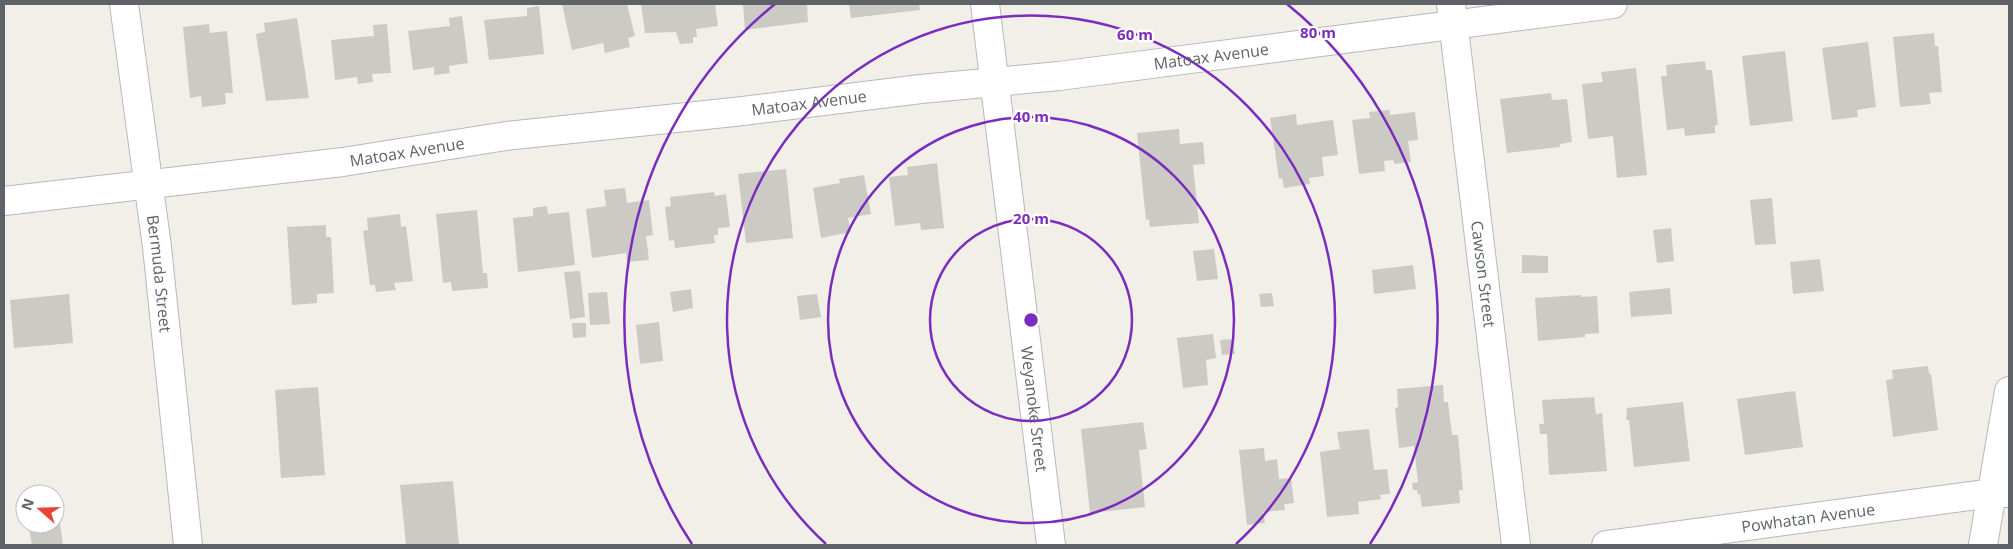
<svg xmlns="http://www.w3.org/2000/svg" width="2013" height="549" font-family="'Open Sans',sans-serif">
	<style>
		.building { fill: #cccac5 }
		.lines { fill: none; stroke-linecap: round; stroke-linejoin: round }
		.minor-casing { stroke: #b5b8bc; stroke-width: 30 }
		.minor { stroke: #fff; stroke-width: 28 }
		.ring { fill: none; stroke: #7b2cbf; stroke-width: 2.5 }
		.labels { text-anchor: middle; stroke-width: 4.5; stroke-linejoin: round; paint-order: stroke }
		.street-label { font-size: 16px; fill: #5f6368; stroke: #fff }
		.centre { fill: #7b2cbf; stroke: #fff; stroke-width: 2.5 }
		.ring-label { font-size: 15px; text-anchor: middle; font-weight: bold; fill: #7b2cbf; stroke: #fff; stroke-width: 4.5; stroke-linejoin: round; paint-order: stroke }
	</style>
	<rect width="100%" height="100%" fill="#f1efe8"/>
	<!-- building -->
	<g class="building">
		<path d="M 562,4 L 627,4 L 635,36 L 628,38 L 630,47 L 605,53 L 603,43 L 572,50 Z"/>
		<path d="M 641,4 L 715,4 L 718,26 L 696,29 L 697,37 L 693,37 L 693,43 L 680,44 L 676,32 L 645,33 Z"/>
		<path d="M 743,4 L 807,4 L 808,22 L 745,30 Z"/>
		<path d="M 849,4 L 919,4 L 920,10 L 851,18 Z"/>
		<path d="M 539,6 L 544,54 L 489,60 L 484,20 L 527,16 L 527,8 Z"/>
		<path d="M 462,16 L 468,63 L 449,66 L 450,73 L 434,75 L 434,67 L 413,70 L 408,31 L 450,26 L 449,18 Z"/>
		<path d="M 297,18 L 309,98 L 266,101 L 256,34 L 265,32 L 264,23 Z"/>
		<path d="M 209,24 L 210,33 L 227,31 L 233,93 L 225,93 L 226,104 L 202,107 L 201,96 L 190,98 L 183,27 Z"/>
		<path d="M 387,24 L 391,73 L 372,74 L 373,82 L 358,84 L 357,77 L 335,80 L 331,40 L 374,36 L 373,25 Z"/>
		<path d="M 1934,33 L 1935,46 L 1938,46 L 1942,92 L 1929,93 L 1931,104 L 1900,107 L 1893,37 Z"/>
		<path d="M 1868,42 L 1876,107 L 1857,110 L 1858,117 L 1832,120 L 1822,48 Z"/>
		<path d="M 1785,51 L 1793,121 L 1750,126 L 1742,56 Z"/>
		<path d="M 1705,61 L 1706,70 L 1712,70 L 1718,125 L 1715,125 L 1715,133 L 1685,136 L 1684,128 L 1667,130 L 1661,76 L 1667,76 L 1666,65 Z"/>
		<path d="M 1636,68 L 1647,175 L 1617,178 L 1613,136 L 1588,139 L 1582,84 L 1603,82 L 1601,72 Z"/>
		<path d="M 1551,93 L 1552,100 L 1567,99 L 1572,142 L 1560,144 L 1560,147 L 1507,153 L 1500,99 Z"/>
		<path d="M 1390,110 L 1390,115 L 1415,112 L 1418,140 L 1408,141 L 1411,162 L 1394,164 L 1393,160 L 1384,161 L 1385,171 L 1359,174 L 1352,120 L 1370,118 L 1369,112 Z"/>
		<path d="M 1296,114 L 1297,125 L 1333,120 L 1338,155 L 1322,157 L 1324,176 L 1309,178 L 1310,184 L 1284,188 L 1282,178 L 1279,179 L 1270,118 Z"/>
		<path d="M 1179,129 L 1180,144 L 1203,142 L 1205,164 L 1193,165 L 1199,223 L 1150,227 L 1149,219 L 1146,220 L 1137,133 Z"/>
		<path d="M 937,163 L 944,228 L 921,230 L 920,223 L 895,226 L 889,177 L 908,175 L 907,167 Z"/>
		<path d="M 786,169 L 793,238 L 746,243 L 738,174 Z"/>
		<path d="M 864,175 L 871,214 L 848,218 L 851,232 L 821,238 L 813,188 L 840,183 L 839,179 Z"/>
		<path d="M 625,188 L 627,203 L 649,200 L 653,235 L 646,236 L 649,260 L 627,262 L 626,253 L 592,258 L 586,209 L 606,206 L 604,190 Z"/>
		<path d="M 714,192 L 715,196 L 726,194 L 730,227 L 718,228 L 718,235 L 714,235 L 715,243 L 675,248 L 674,240 L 669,241 L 665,207 L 671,206 L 670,197 Z"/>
		<path d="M 1772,198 L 1776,244 L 1755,245 L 1750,200 Z"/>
		<path d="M 547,206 L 548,214 L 569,212 L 575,265 L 518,272 L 513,218 L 533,216 L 533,208 Z"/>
		<path d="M 477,210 L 483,273 L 487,273 L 488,288 L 452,291 L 451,282 L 443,283 L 436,214 Z"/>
		<path d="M 400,214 L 401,227 L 406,226 L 413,281 L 394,283 L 396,290 L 376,292 L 375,285 L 370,285 L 363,231 L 368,230 L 367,218 Z"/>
		<path d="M 326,225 L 326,237 L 331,237 L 334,293 L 317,294 L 317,303 L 292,305 L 287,227 Z"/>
		<path d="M 1671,228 L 1674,261 L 1657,263 L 1653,230 Z"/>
		<path d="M 1214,249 L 1218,279 L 1197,281 L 1193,251 Z"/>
		<path d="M 1522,255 L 1548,256 L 1548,273 L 1522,273 Z"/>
		<path d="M 1820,259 L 1824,291 L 1793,294 L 1790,262 Z"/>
		<path d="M 1413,265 L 1416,289 L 1374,294 L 1372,270 Z"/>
		<path d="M 580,271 L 585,317 L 570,319 L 564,272 Z"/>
		<path d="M 1670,288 L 1672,314 L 1631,317 L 1629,292 Z"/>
		<path d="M 691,289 L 693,308 L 673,312 L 670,292 Z"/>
		<path d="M 607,292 L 610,324 L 590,325 L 588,293 Z"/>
		<path d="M 1272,293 L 1274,306 L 1261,307 L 1259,294 Z"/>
		<path d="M 69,294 L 73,343 L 14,348 L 10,300 Z"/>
		<path d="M 817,294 L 821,317 L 800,320 L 797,296 Z"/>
		<path d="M 1581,295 L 1581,297 L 1597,296 L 1599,333 L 1585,334 L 1585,337 L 1538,341 L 1535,298 Z"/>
		<path d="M 659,322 L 663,361 L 640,364 L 636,325 Z"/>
		<path d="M 572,323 L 586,323 L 586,337 L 573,338 Z"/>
		<path d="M 1213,334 L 1216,358 L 1206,360 L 1208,385 L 1183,388 L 1177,338 Z"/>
		<path d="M 1233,339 L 1235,354 L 1222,355 L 1220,340 Z"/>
		<path d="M 1928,366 L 1929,374 L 1931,374 L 1938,430 L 1893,437 L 1886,380 L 1893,379 L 1892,370 Z"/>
		<path d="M 1443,385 L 1444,402 L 1448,402 L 1452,435 L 1458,435 L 1463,490 L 1459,490 L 1460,503 L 1422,507 L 1420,494 L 1418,495 L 1417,490 L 1413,490 L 1412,483 L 1418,482 L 1414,446 L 1399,448 L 1395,408 L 1398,407 L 1397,389 Z"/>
		<path d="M 318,387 L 325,475 L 281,478 L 275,390 Z"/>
		<path d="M 1795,391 L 1803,447 L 1745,455 L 1737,399 Z"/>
		<path d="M 1594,397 L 1596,414 L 1602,413 L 1607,471 L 1549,475 L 1547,434 L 1540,434 L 1539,424 L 1544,424 L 1542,400 Z"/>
		<path d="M 1683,402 L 1690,461 L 1634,467 L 1629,420 L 1626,420 L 1627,408 Z"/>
		<path d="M 1143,422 L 1147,449 L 1139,450 L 1145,507 L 1090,513 L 1081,429 Z"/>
		<path d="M 1369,429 L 1374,470 L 1387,469 L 1390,494 L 1380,495 L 1381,499 L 1358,502 L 1359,514 L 1327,517 L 1320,452 L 1340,449 L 1337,432 Z"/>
		<path d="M 1264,448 L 1265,461 L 1277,459 L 1279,479 L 1291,478 L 1294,503 L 1284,504 L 1285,510 L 1263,512 L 1265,523 L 1247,525 L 1239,450 Z"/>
		<path d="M 453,481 L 459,545 L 406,545 L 400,485 Z"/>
		<path d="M 55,516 L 59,516 L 63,545 L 32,545 L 28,524 L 55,524 Z"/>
	</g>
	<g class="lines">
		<defs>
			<g id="minor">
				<path id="s1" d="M 124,4 L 157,247 L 188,545"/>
				<path id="s2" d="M 985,4 L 1051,545"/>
				<path id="s3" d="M 1451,4 L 1516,545"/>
				<path id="s4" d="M 4,201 L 343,162 L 506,136 L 734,112 L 921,89 L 1059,76 L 1613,4"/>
				<path id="s5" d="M 1606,545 L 1992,493 L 2009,493"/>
				<path d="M 1983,545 L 2009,391"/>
			</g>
		</defs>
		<!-- minor casing -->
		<use href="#minor" class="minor-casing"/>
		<!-- minor -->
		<use href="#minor" class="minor"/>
	</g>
	<!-- distance rings -->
	<g class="ring">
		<circle cx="1031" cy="320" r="101"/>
		<circle cx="1031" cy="320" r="203"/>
		<path d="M826 544A304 304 0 1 1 1236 544"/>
		<path d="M692 544A406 406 0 0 1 775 4M1287 4A406 406 0 0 1 1370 544"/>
	</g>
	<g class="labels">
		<!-- street labels -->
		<g class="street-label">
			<text dy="6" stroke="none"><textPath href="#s4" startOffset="1216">Matoax Avenue</textPath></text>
			<text dy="6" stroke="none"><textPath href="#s4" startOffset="811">Matoax Avenue</textPath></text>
			<text dy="6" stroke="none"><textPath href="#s4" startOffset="406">Matoax Avenue</textPath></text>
			<text dy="6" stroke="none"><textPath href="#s1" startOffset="272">Bermuda Street</textPath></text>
			<text dy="6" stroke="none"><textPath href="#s3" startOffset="272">Cawson Street</textPath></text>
			<text dy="6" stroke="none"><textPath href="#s2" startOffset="408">Weyanoke Street</textPath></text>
			<text dy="6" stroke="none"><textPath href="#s5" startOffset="204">Powhatan Avenue</textPath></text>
		</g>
	</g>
	<circle cx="1031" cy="320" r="8" class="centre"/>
	<g class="ring-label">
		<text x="1318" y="38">80 m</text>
		<text x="1135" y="40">60 m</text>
		<text x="1031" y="122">40 m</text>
		<text x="1031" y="224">20 m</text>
	</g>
	<!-- border -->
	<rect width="2013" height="549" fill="none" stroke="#5f6368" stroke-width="10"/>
	<!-- north arrow -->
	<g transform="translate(40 509) rotate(290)"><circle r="24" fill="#ffffff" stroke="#bfc1c3"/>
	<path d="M0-4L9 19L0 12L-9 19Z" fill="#ea4335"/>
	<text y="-8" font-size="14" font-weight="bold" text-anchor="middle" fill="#5f6368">N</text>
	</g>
</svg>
